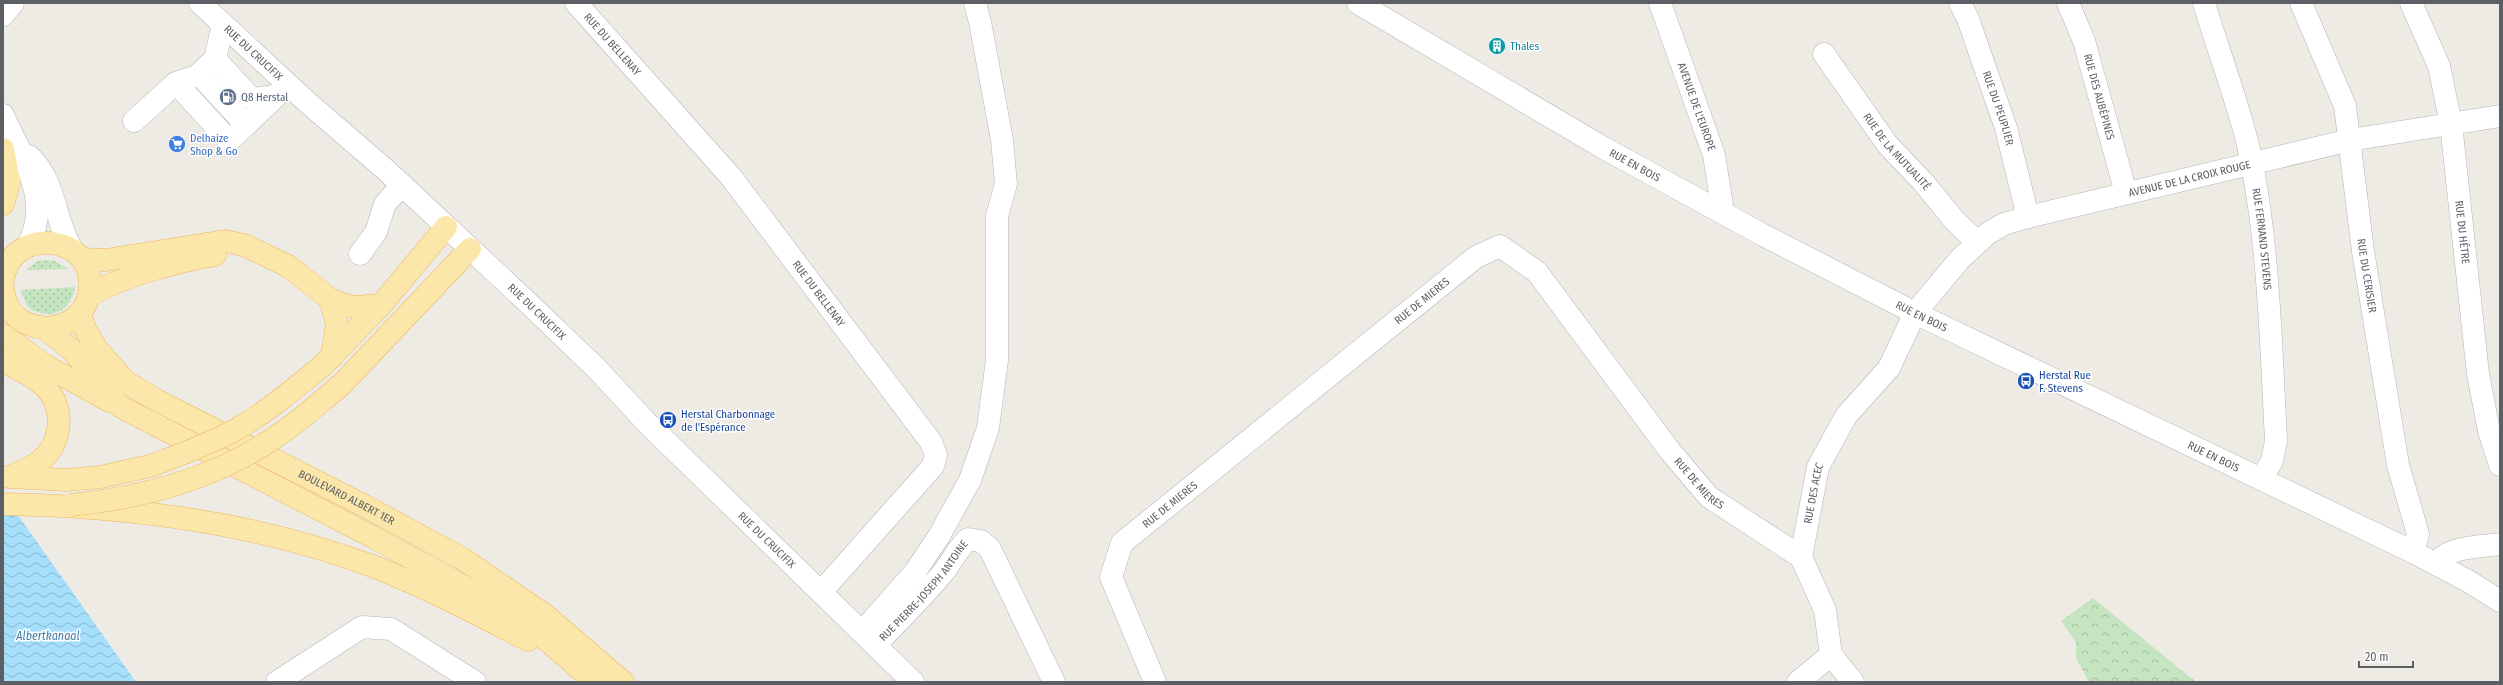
<svg xmlns="http://www.w3.org/2000/svg" width="2503" height="685" font-family="'Fira Sans Condensed',sans-serif">
	<style>
		.grass { fill: url(#grass-dots) }
		.forest { fill: url(#forest-crowns) }
		.water { fill: url(#water-waves) }
		.lines { fill: none; stroke-linecap: round; stroke-linejoin: round }
		.minor-casing { stroke: #b1b5b9; stroke-width: 23 }
		.major-casing { stroke: #ecb65e; stroke-width: 23 }
		.minor { stroke: #fff; stroke-width: 22 }
		.major { stroke: #fce7ab; stroke-width: 22 }
		.major-bridge-casing { stroke: #ecb65e; stroke-width: 23; stroke-linecap: butt }
		.major-bridge { stroke: #fce7ab; stroke-width: 22 }
		.labels { text-anchor: middle; stroke-width: 3; stroke-linejoin: round; paint-order: stroke }
		.street-label { font-size: 11px; fill: #5c6064; stroke: #fff }
		.culture-label { font-size: 11px; fill: #0d838f; stroke: #fff; text-anchor: start }
		.service-label { font-size: 11px; fill: #4e5e75; stroke: #fff; text-anchor: start }
		.shop-label { font-size: 11px; fill: #366cbe; stroke: #fff; text-anchor: start }
		.transit-label { font-size: 11px; fill: #164399; stroke: #fff; text-anchor: start }
		.water-label { font-size: 12px; font-style: italic; fill: #417ba5; stroke: #fff }
	</style>
	<defs>
		<pattern id="grass-dots" width="8" height="8" patternUnits="userSpaceOnUse"><rect width="8" height="8" fill="#c5e5c1"/><path d="M2 2h.1M6 6h.1" fill="none" stroke="#a3bda0" stroke-width="1.8" stroke-linecap="round"/></pattern>
		<pattern id="forest-crowns" width="20" height="18" patternUnits="userSpaceOnUse"><rect width="20" height="18" fill="#c5e5c1"/><path d="M2 6a3 3 0 1 1 6 0M12 15a3 3 0 1 1 6 0" fill="none" stroke="#a3bda0"/></pattern>
		<pattern id="water-waves" width="16" height="10" patternUnits="userSpaceOnUse"><rect width="16" height="10" fill="#a6dffc"/><path d="M0 5q4-4 8 0t8 0" fill="none" stroke="#8ab8d0"/></pattern>
	</defs>
	<rect width="100%" height="100%" fill="#eeebe4"/>
	<!-- grass -->
	<g class="grass">
		<path d="M 46,260 L 55,261 L 68,269 L 26,270 L 38,261 Z"/>
		<path d="M 75,287 C 71,312 49,322 28,307 L 20,290 Z"/>
	</g>
	<!-- forest -->
	<path class="forest" d="M 2093,598 L 2196,682 L 2089,682 L 2076,658 L 2076,642 L 2061,621 Z"/>
	<!-- water -->
	<path class="water" d="M 3,494 L 136,682 L 3,682 Z"/>
	<g class="lines">
		<defs>
			<g id="minor">
				<path id="s1" d="M 200,3 L 307,102 L 387,171 L 523,298 L 597,369 L 648,424 L 913,682"/>
				<path id="s2" d="M 576,3 L 731,177 L 931,442 L 936,455 L 933,466 L 821,592"/>
				<path id="s3" d="M 1358,3 L 1602,147 L 1763,235 L 1915,313 L 2413,552 L 2468,581 L 2500,601"/>
				<path id="s4" d="M 1660,3 L 1714,155 L 1723,212"/>
				<path id="s5" d="M 1960,3 L 1968,19 L 2006,128 L 2028,217"/>
				<path id="s6" d="M 2068,3 L 2084,41 L 2126,193"/>
				<path id="s7" d="M 2204,3 C 2218,50 2236,97 2248,145 C 2269,239 2271,346 2276,441 L 2272,461 L 2261,479"/>
				<path id="s8" d="M 2301,3 L 2345,106 L 2363,251 L 2398,465 L 2418,534 L 2413,552"/>
				<path id="s9" d="M 2411,3 L 2439,66 L 2451,124 L 2478,374 L 2489,431 L 2500,465"/>
				<path d="M 3,15 L 13,3"/>
				<path d="M 223,24 L 215,59 L 252,99 L 276,96 L 279,93"/>
				<path id="s10" d="M 1824,54 L 1887,144 L 1923,182 L 1955,221 L 1977,242"/>
				<path d="M 215,59 L 199,74 L 246,125 L 276,96"/>
				<path d="M 176,83 L 229,141 L 246,125"/>
				<path d="M 3,115 C 21,157 53,199 28,245"/>
				<path d="M 134,121 L 176,83 L 190,78"/>
				<path d="M 29,156 C 56,181 54,219 72,250"/>
				<path d="M 360,254 L 376,232 L 385,204 L 402,185"/>
				<path d="M 2436,564 C 2447,546 2481,547 2500,544"/>
				<path d="M 862,632 L 915,572 L 939,536 L 970,480 L 988,428 L 997,360 L 997,216 L 1006,184 L 1002,140 L 980,22 L 975,3"/>
				<path id="s11" d="M 875,645 C 898,622 920,600 941,575 C 951,564 957,549 968,539 L 981,541 L 990,549 L 1054,682"/>
				<path d="M 1831,655 L 1853,682"/>
				<path d="M 277,682 L 362,627 L 391,629 L 475,682"/>
				<path id="s12" d="M 1155,682 L 1111,577 L 1122,543 L 1476,257 L 1500,246 L 1537,272 L 1670,451 L 1709,497 L 1801,557"/>
				<path id="s13" d="M 1798,682 L 1831,655 L 1825,610 L 1801,557 L 1818,467 L 1846,416 L 1889,368 L 1915,313 L 1960,259 L 1987,234 L 2004,224 L 2028,217 L 2350,140 L 2500,116"/>
			</g>
			<g id="major">
				<path d="M 3,149 L 9,182 L 3,204"/>
				<path d="M 82,259 L 106,260 L 225,241 L 244,245 L 288,266 L 330,299 L 341,304 L 354,307 L 381,305"/>
				<path d="M 3,280 C 10,226 93,233 90,287 C 87,339 9,342 3,290"/>
				<path d="M 89,296 C 117,278 181,260 215,255"/>
				<path d="M 330,299 L 337,324 L 332,357"/>
				<path id="s14" d="M 80,313 L 84,327 L 96,348 L 125,381 L 158,401 L 365,506 L 463,559 L 545,615 L 623,682"/>
				<path d="M 45,329 L 71,349 L 121,407 L 373,537 L 479,595 L 549,642 L 595,682"/>
				<path d="M 3,335 L 46,366 L 109,401"/>
				<path d="M 3,361 C 17,369 36,376 47,389 C 65,410 62,444 39,462 C 30,468 19,473 9,477"/>
				<path d="M 322,366 L 381,305 L 446,227"/>
				<path d="M 341,385 L 470,249"/>
				<path d="M 11,477 L 66,480 L 100,477 L 150,466"/>
				<path d="M 3,504 C 128,506 258,523 375,567 C 428,588 477,614 528,640"/>
			</g>
		</defs>
		<!-- minor casing -->
		<use href="#minor" class="minor-casing"/>
		<!-- major casing -->
		<use href="#major" class="major-casing"/>
		<!-- minor -->
		<use href="#minor" class="minor"/>
		<!-- major -->
		<use href="#major" class="major"/>
		<defs>
			<g id="major-bridge">
				<path d="M 150,466 C 179,455 208,445 235,430 C 267,412 294,389 322,366"/>
				<path d="M 70,505 C 142,498 214,479 274,438 C 298,423 319,403 341,385"/>
			</g>
		</defs>
		<!-- major-bridge casing -->
		<use href="#major-bridge" class="major-bridge-casing"/>
		<!-- major-bridge -->
		<use href="#major-bridge" class="major-bridge"/>
	</g>
	<!-- icons -->
	<defs>
		<symbol id="building-disc" viewBox="-11 -11 22 22"><circle r="9.5" fill="#0f9aa8" stroke="#fff"/><path d="M-4-6H4V6H1V3H-1V6H-4ZM-2.5-4.3h1.7v1.8h-1.7ZM.8-4.3h1.7v1.8H.8ZM-2.5-1h1.7V.8h-1.7ZM.8-1h1.7V.8H.8Z" fill="#fff"/></symbol>
		<symbol id="fuel-disc" viewBox="-11 -11 22 22"><circle r="9.5" fill="#5c6f8a" stroke="#fff"/><path d="M-5.5-6h7V0h2V4h1.3V-2.5L3-4.5l.8-.8L6-3V5H2.5V1h-1V6h-7ZM-4.2-4.7v3.2H.2V-4.7Z" fill="#fff"/></symbol>
		<symbol id="supermarket-disc" viewBox="-11 -11 22 22"><circle r="9.5" fill="#3f7fe0" stroke="#fff"/><path d="M-6-5.5h2.5l.6 2H6L4.5 2H-2.5L-4.4-4H-6ZM-1.5 3.2a1.3 1.3 0 1 0 .1 0ZM3 3.2a1.3 1.3 0 1 0 .1 0Z" fill="#fff"/></symbol>
		<symbol id="bus-disc" viewBox="-11 -11 22 22"><circle r="9.5" fill="#1a4fb4" stroke="#fff"/><path d="M-5-6H5V4H4V6H2V4H-2V6H-4V4H-5ZM-3.5-4V0h7V-4ZM-3.5 1.2v1.5H-2V1.2ZM2 1.2v1.5H3.5V1.2Z" fill="#fff"/></symbol>
	</defs>
	<g fill-rule="evenodd">
		<use href="#building-disc" x="1487" y="36" width="20" height="20"/>
		<use href="#fuel-disc" x="218" y="87" width="20" height="20"/>
		<use href="#supermarket-disc" x="167" y="134" width="20" height="20"/>
		<use href="#bus-disc" x="2016" y="371" width="20" height="20"/>
		<use href="#bus-disc" x="658" y="410" width="20" height="20"/>
	</g>
	<g class="labels">
		<!-- street labels -->
		<g class="street-label">
			<text dy="4" stroke="none"><textPath href="#s2" startOffset="55">RUE DU BELLENAY</textPath></text>
			<text dy="4" stroke="none"><textPath href="#s1" startOffset="73">RUE DU CRUCIFIX</textPath></text>
			<text dy="4" stroke="none"><textPath href="#s6" startOffset="99">RUE DES AUBÉPINES</textPath></text>
			<text dy="4" stroke="none"><textPath href="#s4" startOffset="110">AVENUE DE L'EUROPE</textPath></text>
			<text dy="4" stroke="none"><textPath href="#s5" startOffset="112">RUE DU PEUPLIER</textPath></text>
			<text dy="4" stroke="none"><textPath href="#s10" startOffset="122">RUE DE LA MUTUALITÉ</textPath></text>
			<text dy="4" stroke="none"><textPath href="#s3" startOffset="321">RUE EN BOIS</textPath></text>
			<text dy="4" stroke="none"><textPath href="#s13" startOffset="739">AVENUE DE LA CROIX ROUGE</textPath></text>
			<text dy="4" stroke="none"><textPath href="#s9" startOffset="237">RUE DU HÊTRE</textPath></text>
			<text dy="4" stroke="none"><textPath href="#s7" startOffset="244">RUE FERNAND STEVENS</textPath></text>
			<text dy="4" stroke="none"><textPath href="#s8" startOffset="283">RUE DU CERISIER</textPath></text>
			<text dy="4" stroke="none"><textPath href="#s2" startOffset="379">RUE DU BELLENAY</textPath></text>
			<text dy="4" stroke="none"><textPath href="#s12" startOffset="535">RUE DE MIERES</textPath></text>
			<text dy="4" stroke="none"><textPath href="#s1" startOffset="457">RUE DU CRUCIFIX</textPath></text>
			<text dy="4" stroke="none"><textPath href="#s3" startOffset="645">RUE EN BOIS</textPath></text>
			<text dy="4" stroke="none"><textPath href="#s3" startOffset="969">RUE EN BOIS</textPath></text>
			<text dy="4" stroke="none"><textPath href="#s12" startOffset="943">RUE DE MIERES</textPath></text>
			<text dy="4" stroke="none"><textPath href="#s13" startOffset="211">RUE DES ACEC</textPath></text>
			<text dy="4" stroke="none"><textPath href="#s14" startOffset="333">BOULEVARD ALBERT 1ER</textPath></text>
			<text dy="4" stroke="none"><textPath href="#s12" startOffset="211">RUE DE MIERES</textPath></text>
			<text dy="4" stroke="none"><textPath href="#s1" startOffset="781">RUE DU CRUCIFIX</textPath></text>
			<text dy="4" stroke="none"><textPath href="#s11" startOffset="73">RUE PIERRE-JOSEPH ANTOINE</textPath></text>
		</g>
		<!-- culture labels -->
		<g class="culture-label">
			<text x="1510" y="50">Thales</text>
		</g>
		<!-- service labels -->
		<g class="service-label">
			<text x="241" y="101">Q8 Herstal</text>
		</g>
		<!-- shop labels -->
		<g class="shop-label">
			<text x="190" y="142">Delhaize<tspan x="190" dy="13">Shop &amp; Go</tspan></text>
		</g>
		<!-- transit labels -->
		<g class="transit-label">
			<text x="2039" y="379">Herstal Rue<tspan x="2039" dy="13">F. Stevens</tspan></text>
			<text x="681" y="418">Herstal Charbonnage<tspan x="681" dy="13">de l'Espérance</tspan></text>
		</g>
		<!-- water labels -->
		<g class="water-label">
			<text x="48" y="640">Albertkanaal</text>
		</g>
	</g>
	<!-- border -->
	<rect width="2503" height="685" fill="none" stroke="#5c6064" stroke-width="8"/>
	<!-- scale -->
	<path d="M2359 661v6h54v-6" fill="none" stroke="#5c6064" stroke-width="2"/>
	<text x="2365" y="661" font-size="12" fill="#5c6064" stroke="#ffffff" stroke-width="3" paint-order="stroke">20 m</text>
</svg>
